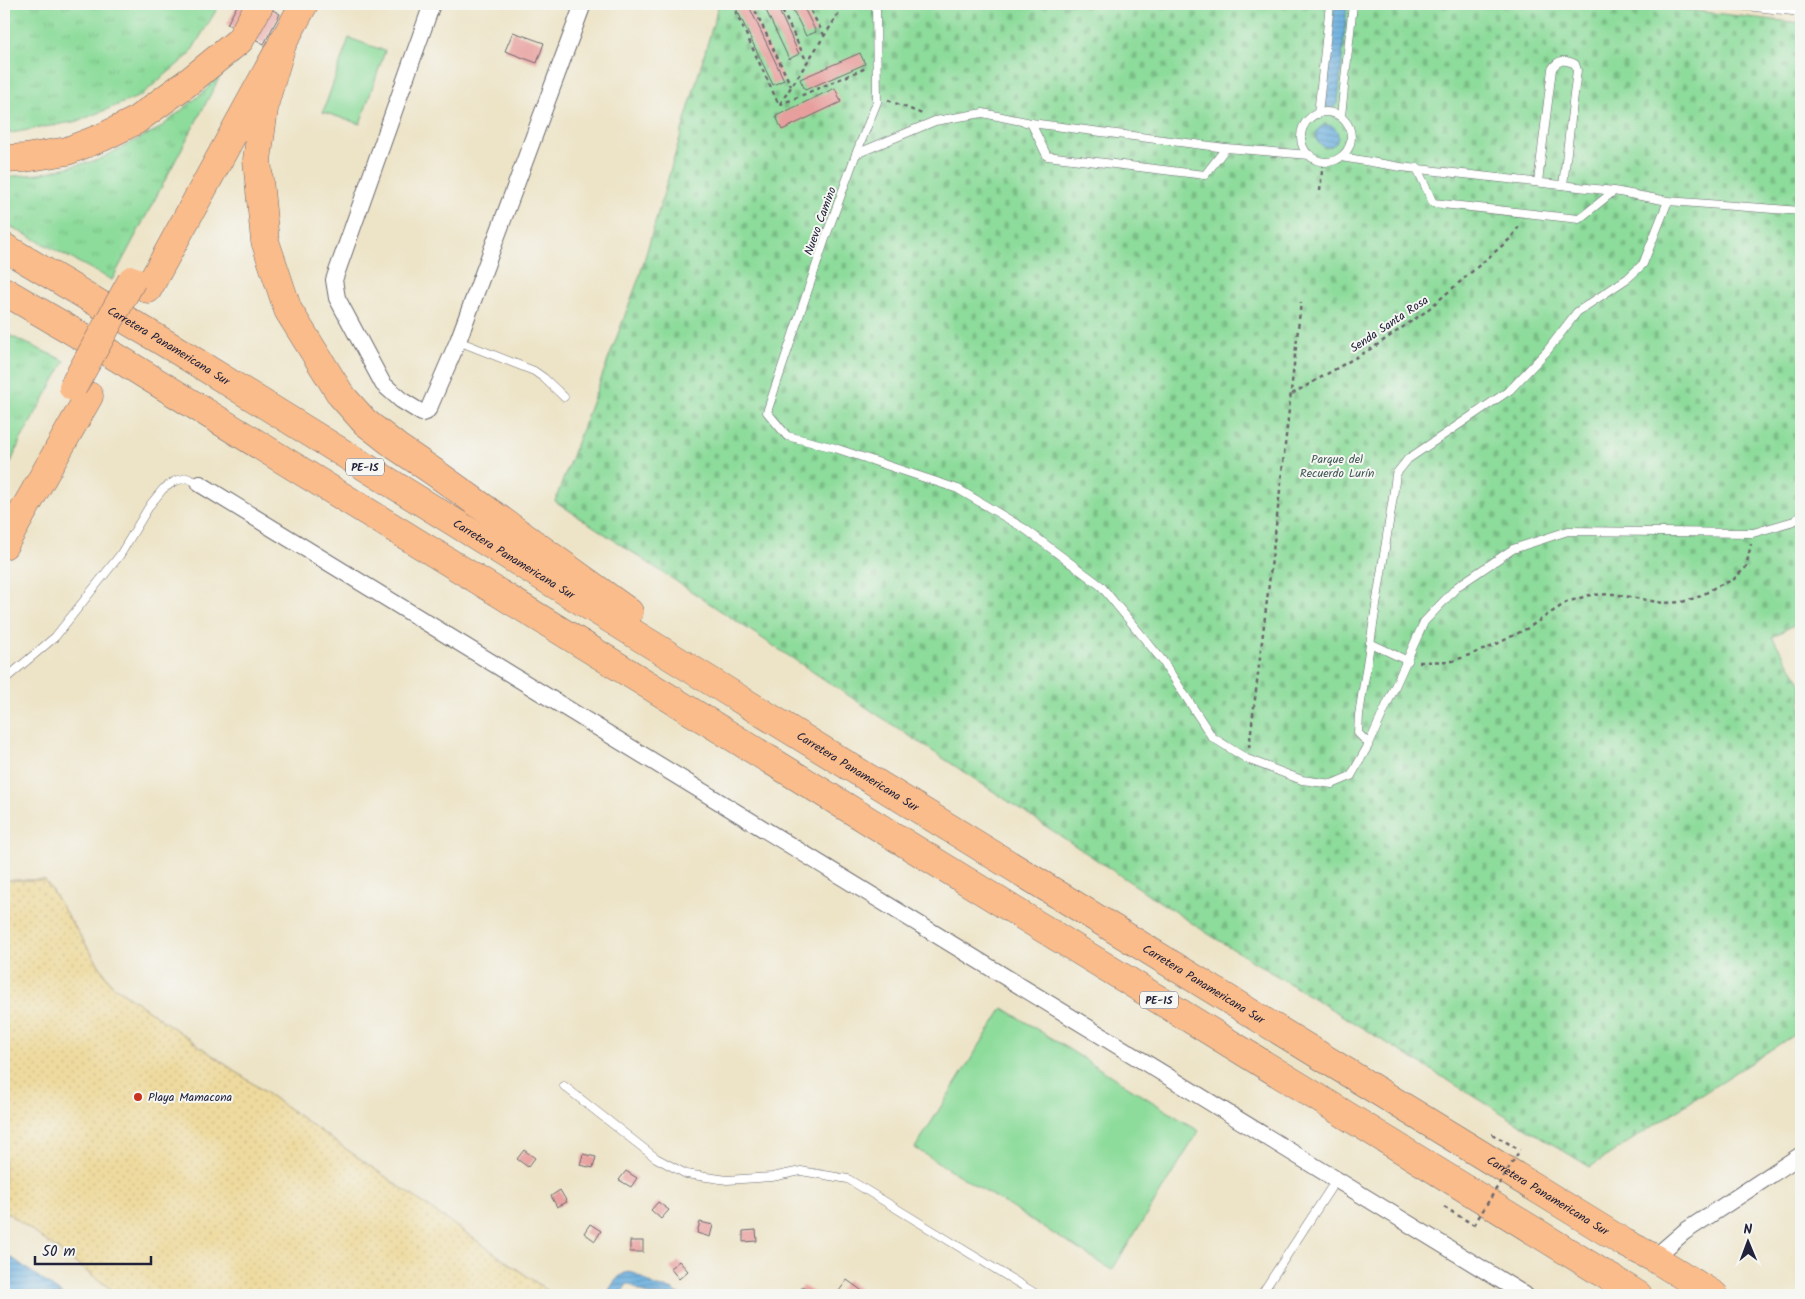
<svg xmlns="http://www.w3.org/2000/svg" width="1805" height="1299" font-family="Kalam,sans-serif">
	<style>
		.sand { fill: url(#sand-dots); stroke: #887e6c }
		.cemetery { fill: url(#cemetery-stones); stroke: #587f6b }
		.park { fill: url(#park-tufts); stroke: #587f6b }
		.garden { fill: #8ddc9b; stroke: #587f6b }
		.water { fill: url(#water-rules); stroke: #45688c }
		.building { fill: #e79f9d }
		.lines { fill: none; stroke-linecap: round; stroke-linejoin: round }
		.lane-casing { stroke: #69666c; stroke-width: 9 }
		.street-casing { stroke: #69666c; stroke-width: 18 }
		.highway-casing { stroke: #69666c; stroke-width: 29 }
		.path { stroke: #69666c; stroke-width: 2.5; stroke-dasharray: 4 4; stroke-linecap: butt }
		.lane { stroke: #fff; stroke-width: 8 }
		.street { stroke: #fff; stroke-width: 16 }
		.highway { stroke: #fabc8b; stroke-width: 28 }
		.highway-bridge-casing { stroke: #69666c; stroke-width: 29; stroke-linecap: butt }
		.path-bridge { stroke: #69666c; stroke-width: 2.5; stroke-dasharray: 4 4; stroke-linecap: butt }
		.highway-bridge { stroke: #fabc8b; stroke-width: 28 }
		.poi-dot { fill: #c8321e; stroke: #f6f6f2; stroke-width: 2 }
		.labels { text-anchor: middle; stroke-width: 4; stroke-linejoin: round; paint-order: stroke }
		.shield { fill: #f6f6f2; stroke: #626272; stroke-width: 1 }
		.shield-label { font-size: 11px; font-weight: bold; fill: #22223b }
		.street-label { font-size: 12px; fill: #22223b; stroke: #f6f6f2 }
		.park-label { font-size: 12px; fill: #425a58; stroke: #f6f6f2 }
		.poi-label { font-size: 12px; fill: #22223b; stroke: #f6f6f2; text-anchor: start }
	</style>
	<defs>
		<pattern id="sand-dots" width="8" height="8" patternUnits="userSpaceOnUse" patternTransform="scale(1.25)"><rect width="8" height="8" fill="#eeda9e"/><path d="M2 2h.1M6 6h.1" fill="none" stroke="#ccbb89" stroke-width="1.8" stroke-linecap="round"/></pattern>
		<pattern id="cemetery-stones" width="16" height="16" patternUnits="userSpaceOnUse" patternTransform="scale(1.25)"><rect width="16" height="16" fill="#8ddc9b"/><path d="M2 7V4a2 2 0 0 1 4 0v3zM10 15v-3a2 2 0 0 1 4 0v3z" fill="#79bc86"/></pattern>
		<pattern id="park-tufts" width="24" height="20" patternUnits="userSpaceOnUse" patternTransform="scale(1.25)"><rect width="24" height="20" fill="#8ddc9b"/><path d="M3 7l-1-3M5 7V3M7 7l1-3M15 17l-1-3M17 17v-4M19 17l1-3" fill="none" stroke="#79bc86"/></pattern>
		<pattern id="water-rules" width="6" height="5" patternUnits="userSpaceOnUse" patternTransform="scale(1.25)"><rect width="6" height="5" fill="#68aede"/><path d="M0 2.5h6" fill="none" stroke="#558db5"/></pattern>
	</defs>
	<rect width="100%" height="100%" fill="#f6f6f2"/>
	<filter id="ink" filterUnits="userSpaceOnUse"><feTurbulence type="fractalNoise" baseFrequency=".02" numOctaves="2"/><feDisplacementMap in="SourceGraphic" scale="10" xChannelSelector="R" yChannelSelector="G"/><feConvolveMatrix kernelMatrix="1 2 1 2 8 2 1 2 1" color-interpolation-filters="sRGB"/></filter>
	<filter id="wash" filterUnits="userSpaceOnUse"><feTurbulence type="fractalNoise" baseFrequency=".0096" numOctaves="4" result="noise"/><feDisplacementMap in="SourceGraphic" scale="20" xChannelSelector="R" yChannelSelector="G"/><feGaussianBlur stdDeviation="1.12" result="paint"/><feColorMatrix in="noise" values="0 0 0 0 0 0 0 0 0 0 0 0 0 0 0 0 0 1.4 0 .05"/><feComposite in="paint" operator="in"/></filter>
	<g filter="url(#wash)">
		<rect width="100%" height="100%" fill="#ede4c8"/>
		<!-- sand -->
		<path class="sand" d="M 4,880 L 45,880 L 111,984 L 554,1295 L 119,1295 L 4,1210 Z"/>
		<!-- cemetery -->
		<path class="cemetery" d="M 719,4 L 1634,4 L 1801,23 L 1801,621 L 1772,637 L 1801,682 L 1801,1030 L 1590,1167 L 1210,935 L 555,501 L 639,278 Z"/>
		<!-- park -->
		<g class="park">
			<path d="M 4,4 L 220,4 L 189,55 L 140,96 L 78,121 L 6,134 L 4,133 Z"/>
			<path d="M 225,67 L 112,280 L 4,223 L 4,177 L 39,174 L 98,160 L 160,128 L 206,90 Z"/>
			<path d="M 4,333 L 65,361 L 20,441 L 4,479 Z"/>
		</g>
		<!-- garden -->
		<g class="garden">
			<path d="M 349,38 L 385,51 L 360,124 L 323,112 Z"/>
			<path d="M 1003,1008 L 1199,1131 L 1112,1270 L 915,1148 Z"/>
		</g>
		<!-- water -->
		<g class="water">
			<path d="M 1335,4 L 1347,4 L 1338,102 L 1333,108 L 1326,106 L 1324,101 Z"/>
			<circle cx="1327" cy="136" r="11"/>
			<path d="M 4,1252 L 63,1295 L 4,1295 Z"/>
			<path d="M 629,1272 L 636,1274 L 657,1287 L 671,1289 L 680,1295 L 647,1295 L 630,1284 L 627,1284 L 620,1295 L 606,1295 C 612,1286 617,1274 629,1272 Z"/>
		</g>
		<g id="blocks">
			<!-- building -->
			<g class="building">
				<path d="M 238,4 L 262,4 L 280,14 L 264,44 L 227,24 Z"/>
				<path d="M 734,4 L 748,4 L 784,80 L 773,85 Z"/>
				<path d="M 763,4 L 776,4 L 799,54 L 789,59 Z"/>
				<path d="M 790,4 L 802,4 L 816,32 L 806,36 Z"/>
				<path d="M 513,32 L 544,43 L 537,63 L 505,51 Z"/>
				<path d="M 860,53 L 865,64 L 805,90 L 800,79 Z"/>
				<path d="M 835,88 L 841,102 L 782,130 L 776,116 Z"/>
				<path d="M 524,1150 L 535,1158 L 528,1167 L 517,1159 Z"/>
				<path d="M 583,1154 L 596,1157 L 593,1168 L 580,1165 Z"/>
				<path d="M 626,1171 L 637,1178 L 631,1187 L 619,1180 Z"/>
				<path d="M 560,1190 L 567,1202 L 557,1207 L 551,1196 Z"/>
				<path d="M 658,1202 L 669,1210 L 661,1219 L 651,1210 Z"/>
				<path d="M 700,1222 L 713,1225 L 710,1237 L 697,1233 Z"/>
				<path d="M 590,1224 L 601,1231 L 595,1241 L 584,1233 Z"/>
				<path d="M 756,1230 L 757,1241 L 743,1242 L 743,1231 Z"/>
				<rect x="630" y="1241" width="13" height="11"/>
				<path d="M 679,1261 L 688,1271 L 679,1279 L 670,1268 Z"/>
				<path d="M 847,1280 L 868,1295 L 845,1295 L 839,1291 Z"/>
				<path d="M 803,1286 L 818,1295 L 797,1295 Z"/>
			</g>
		</g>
	</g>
	<g filter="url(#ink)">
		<use href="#blocks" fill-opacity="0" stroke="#69666c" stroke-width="1"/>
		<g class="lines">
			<defs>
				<g id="lane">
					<path d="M 876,4 L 877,102 L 856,154 L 825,239 L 767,412 L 787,436 L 835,448 L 958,489 L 1025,529 L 1101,586 L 1162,660 L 1212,737 L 1247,759 L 1302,780 L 1332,784 L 1351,776 L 1369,744 L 1424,622 L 1458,586 L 1513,549 L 1568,531 L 1753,533 L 1794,521 L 1801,516"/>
					<path d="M 1728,4 L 1801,12"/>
					<circle cx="1326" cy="137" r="25"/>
					<path d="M 1318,114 L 1330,4"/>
					<path d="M 1341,116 L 1353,4"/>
					<path d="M 1031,123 L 1047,156 L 1205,175 L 1226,148"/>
					<path d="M 856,154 L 935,121 L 983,113 L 1031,123 L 1226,148 L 1310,155"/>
					<path d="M 1341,157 L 1401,167 L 1614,191 L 1668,201 L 1801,211"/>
					<path d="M 1417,168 L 1433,203 L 1579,219 L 1614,191"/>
					<path d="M 1538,182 L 1552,69 C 1558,59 1565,59 1575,64 L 1577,70 L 1563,185"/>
					<path d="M 458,341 L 534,371 L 544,378 L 564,397"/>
					<path d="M 1370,643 L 1408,661"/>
					<path d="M 4,680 L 55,637 L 120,555 L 150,505 L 163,489 L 175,481 L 187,478 L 200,484"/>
					<path d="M 1369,744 L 1358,733 L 1359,715 L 1393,497 L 1396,474 L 1408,459 L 1510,390 L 1547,351 L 1577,312 L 1628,278 L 1643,264 L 1668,201"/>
					<path d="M 564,1086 L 656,1158 L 686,1174 L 727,1180 L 772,1177 L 801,1171 L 848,1179 L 1038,1295"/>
					<path d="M 1261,1295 L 1336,1180"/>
				</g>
				<g id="street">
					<path d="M 432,4 L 334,280 L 337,298 L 383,384 L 401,400 L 422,413 L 426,412 L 429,408 L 458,341 L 583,4"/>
					<path d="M 200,484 L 1525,1295"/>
					<path d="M 1654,1258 L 1684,1232 L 1801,1155"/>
				</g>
				<g id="highway">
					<path d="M 283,41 L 265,102 L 257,160 L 265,241 L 288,310 L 341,395 L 365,422 L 397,447 L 434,472 L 629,612"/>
					<path d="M 4,159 L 25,158 L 67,151 L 103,137 L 135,121 L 191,80 L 240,40 L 260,4"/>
					<path id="s1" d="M 4,247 L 175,349 L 725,690 L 1625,1243 L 1654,1258 L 1714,1295"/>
					<path d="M 148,289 L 304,4"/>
					<path d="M 4,291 L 108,352 L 1638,1295"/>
					<path d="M 4,545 L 89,396"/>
				</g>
			</defs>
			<!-- lane casing -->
			<use href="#lane" class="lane-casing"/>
			<!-- street casing -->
			<use href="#street" class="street-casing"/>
			<!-- highway casing -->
			<use href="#highway" class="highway-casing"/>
			<!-- path -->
			<g class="path">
				<path d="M 732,4 L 779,105 L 866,68"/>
				<path d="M 752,4 L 791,86"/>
				<path d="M 779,4 L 807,62"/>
				<path d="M 807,4 L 824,35"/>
				<path d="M 888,100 L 922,114"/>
				<path d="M 780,104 L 845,4"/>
				<path d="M 1320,191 L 1323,161"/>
				<path d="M 1292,394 L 1374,347 L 1425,312 L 1511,238 L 1520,225"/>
				<path d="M 1419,662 L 1453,661 L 1491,647 L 1528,628 L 1567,602 L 1590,595 L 1613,594 L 1663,603 L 1682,602 L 1701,596 L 1717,586 L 1733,580 L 1746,567 L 1751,544"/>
				<path d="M 1249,748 L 1276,526 L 1301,302"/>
				<path d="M 1492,1134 L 1520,1150"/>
				<path d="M 1444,1207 L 1474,1225"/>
			</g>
			<!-- lane -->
			<use href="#lane" class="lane"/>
			<!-- street -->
			<use href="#street" class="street"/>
			<!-- highway -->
			<use href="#highway" class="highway"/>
			<defs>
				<path id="highway-bridge" d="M 73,387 L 132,280"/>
			</defs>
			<!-- highway-bridge casing -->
			<use href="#highway-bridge" class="highway-bridge-casing"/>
			<!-- path-bridge -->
			<path class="path-bridge" d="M 1474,1225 L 1520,1150"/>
			<!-- highway-bridge -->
			<use href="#highway-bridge" class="highway-bridge"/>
		</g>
	</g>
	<!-- markers -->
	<circle class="poi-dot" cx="138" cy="1097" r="5"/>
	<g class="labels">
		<!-- shield labels -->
		<g class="shield">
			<rect x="346" y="458.5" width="38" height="17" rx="4"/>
			<rect x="1140" y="991.5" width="38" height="17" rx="4"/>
		</g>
		<g class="shield-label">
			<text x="365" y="471">PE-1S</text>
			<text x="1159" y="1004">PE-1S</text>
		</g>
		<!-- street labels -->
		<g class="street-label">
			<text transform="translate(820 221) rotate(-70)" y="4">Nuevo Camino</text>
			<text transform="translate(1389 324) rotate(-34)" y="4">Senda Santa Rosa</text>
			<text dy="4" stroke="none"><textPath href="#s1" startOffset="192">Carretera Panamericana Sur</textPath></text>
			<text dy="4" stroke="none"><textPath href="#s1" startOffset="598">Carretera Panamericana Sur</textPath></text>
			<text dy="4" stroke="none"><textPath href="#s1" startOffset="1002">Carretera Panamericana Sur</textPath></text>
			<text dy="4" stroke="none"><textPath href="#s1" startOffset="1408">Carretera Panamericana Sur</textPath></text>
			<text dy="4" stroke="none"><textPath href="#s1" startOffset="1812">Carretera Panamericana Sur</textPath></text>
		</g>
		<!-- park labels -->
		<g class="park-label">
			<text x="1337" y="463">Parque del<tspan x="1337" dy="14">Recuerdo Lurín</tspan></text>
		</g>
		<!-- poi labels -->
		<g class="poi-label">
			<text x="148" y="1101">Playa Mamacona</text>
		</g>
	</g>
	<!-- margin -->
	<rect width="1805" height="1299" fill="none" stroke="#f6f6f2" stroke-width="20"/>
	<!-- north arrow -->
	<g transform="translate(1748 1242) rotate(359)" stroke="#f6f6f2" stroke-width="4" paint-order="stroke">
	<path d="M0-4L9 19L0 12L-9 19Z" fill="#22223b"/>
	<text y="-8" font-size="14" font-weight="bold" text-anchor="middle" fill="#22223b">N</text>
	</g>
	<!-- scale -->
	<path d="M35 1256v8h116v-8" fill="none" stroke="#22223b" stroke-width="2.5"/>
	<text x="42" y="1256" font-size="15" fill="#22223b" stroke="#f6f6f2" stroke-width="4" paint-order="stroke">50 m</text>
</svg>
